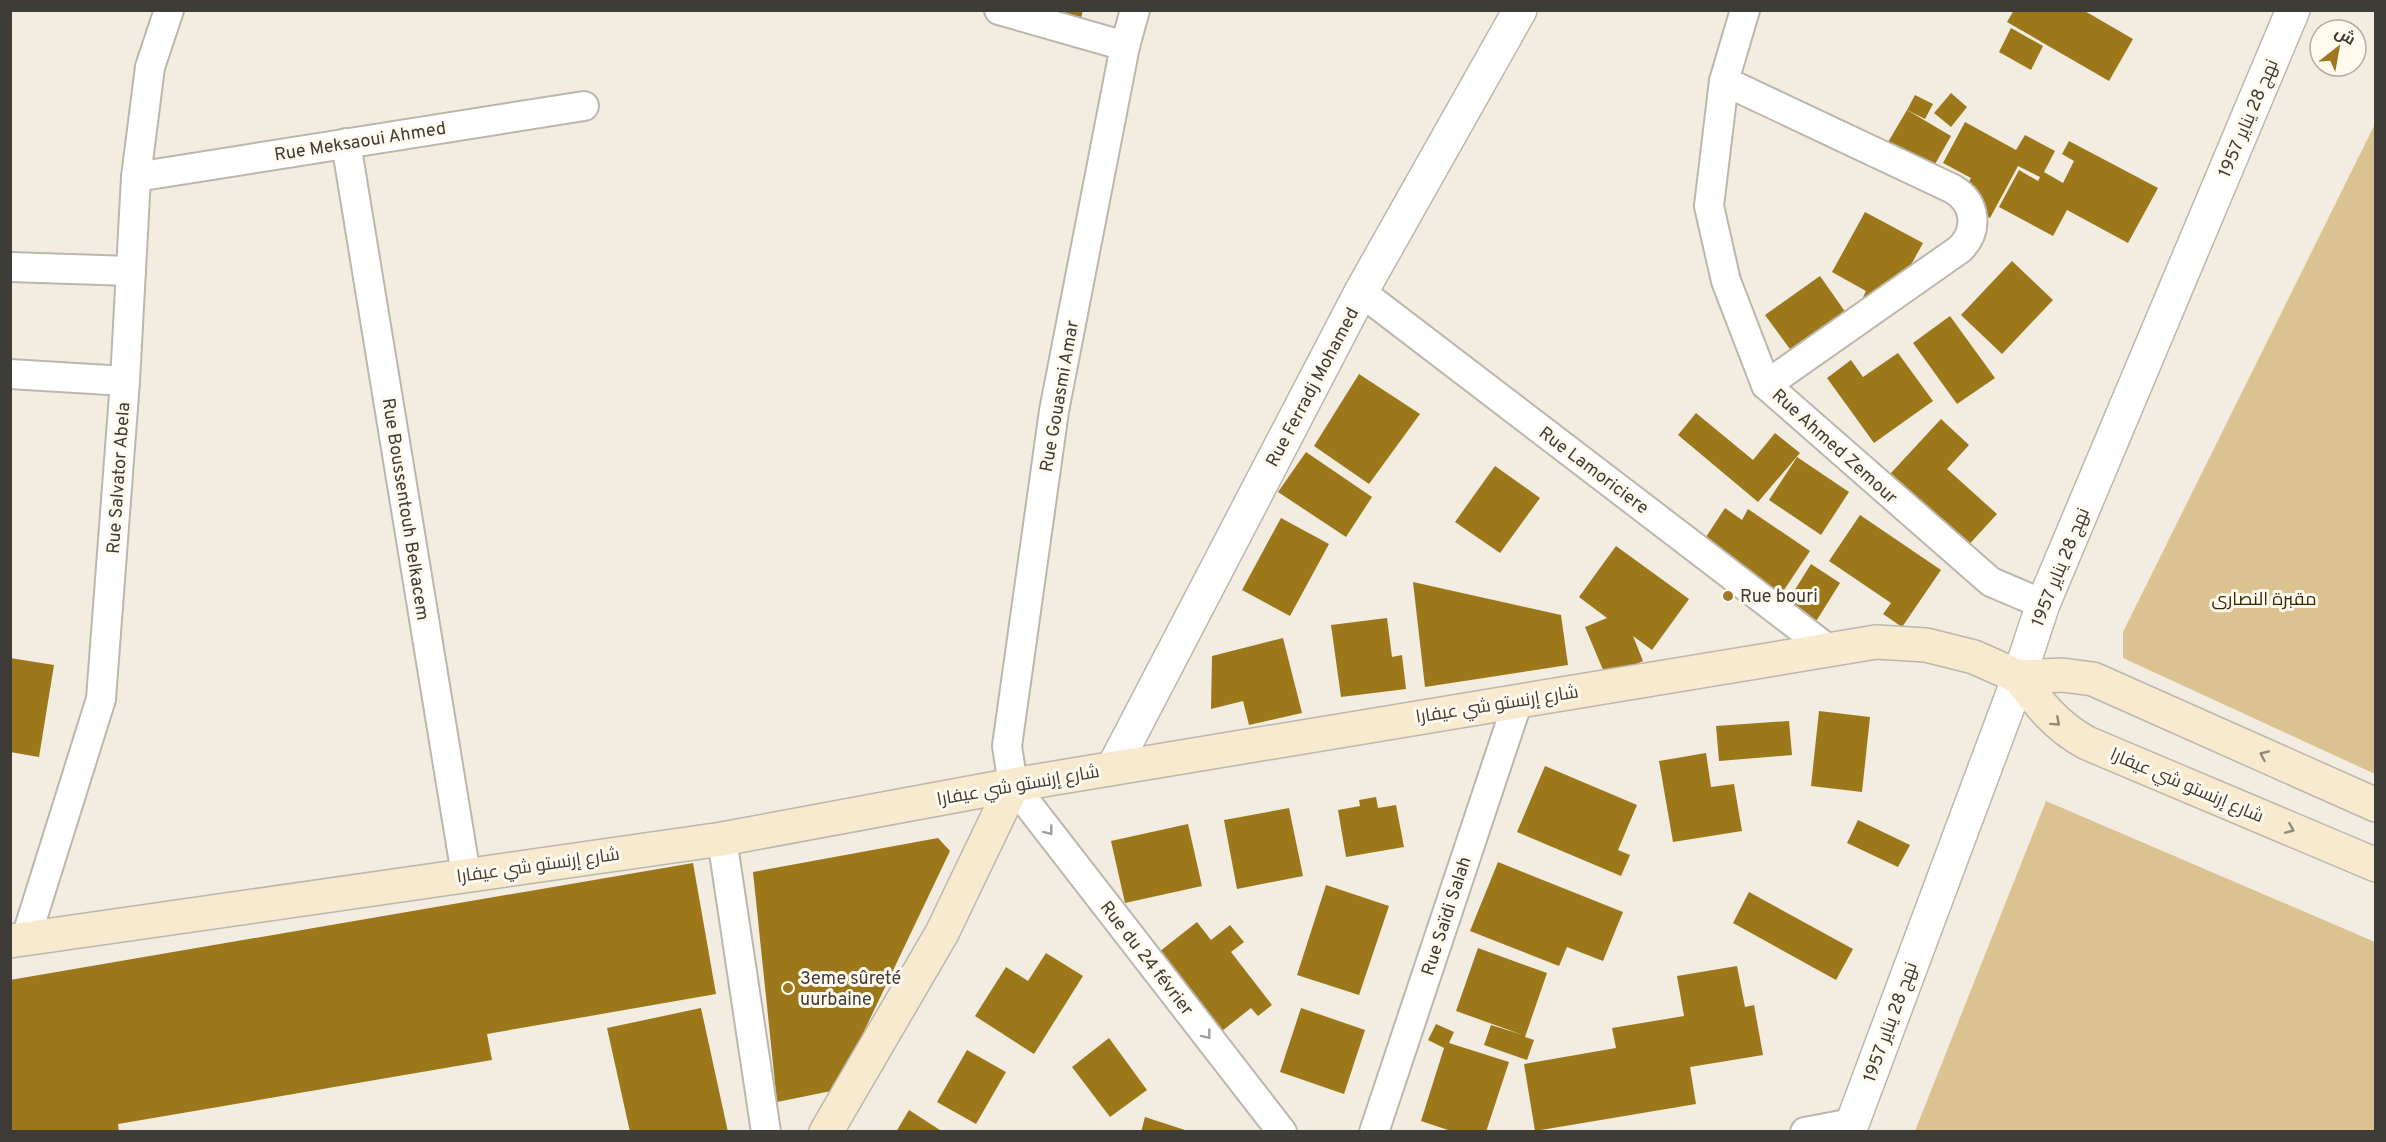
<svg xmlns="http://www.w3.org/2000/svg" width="2386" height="1142" font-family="Overpass,Cairo,sans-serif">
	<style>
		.green { fill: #dbc391 }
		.building { fill: #9d781b }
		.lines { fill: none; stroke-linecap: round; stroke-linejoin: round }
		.minor-casing { stroke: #bcb7ac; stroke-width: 32 }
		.tertiary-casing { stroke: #bcb7ac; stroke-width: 36 }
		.secondary-casing { stroke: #bcb7ac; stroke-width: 36 }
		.minor { stroke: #fff; stroke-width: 28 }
		.tertiary { stroke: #fff; stroke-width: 33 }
		.secondary { stroke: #f7eace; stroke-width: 33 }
		.oneway { stroke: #918a7b }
		.oneway2 { stroke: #9e9e9b }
		.poi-dot { fill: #9d7924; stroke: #fff9ee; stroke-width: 2 }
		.labels { text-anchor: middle; stroke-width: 6; stroke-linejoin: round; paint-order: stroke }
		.street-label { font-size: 18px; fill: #3e3c37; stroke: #fff9ee }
		.poi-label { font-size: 18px; fill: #3e3c37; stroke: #fff9ee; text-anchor: start }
		.park-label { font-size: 18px; fill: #362600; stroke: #fff9ee }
	</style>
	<rect width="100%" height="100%" fill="#f2ece1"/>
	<!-- green -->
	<g class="green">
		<path d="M 2375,124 L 2375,774 L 2123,658 L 2123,632 Z"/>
		<path d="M 2046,801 L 2375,942 L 2375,1131 L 1915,1131 Z"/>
	</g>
	<!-- building -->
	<g class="building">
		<path d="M 1058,10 L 1083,10 L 1081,18 Z"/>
		<path d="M 2014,10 L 2083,10 L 2133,39 L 2109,81 L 2007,22 Z"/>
		<path d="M 2011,28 L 2043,46 L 2031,70 L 1999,52 Z"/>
		<path d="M 1951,93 L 1967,107 L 1951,127 L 1934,113 Z"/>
		<path d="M 1915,95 L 1933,104 L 1925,119 L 1907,110 Z"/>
		<path d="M 1907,110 L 1951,136 L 1926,180 L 1881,154 Z"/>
		<path d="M 1965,122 L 2016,150 L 2025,135 L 2055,151 L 2044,172 L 2063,183 L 2074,161 L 2062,154 L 2069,141 L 2158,188 L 2128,243 L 2067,210 L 2053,236 L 1999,207 L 2019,170 L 2038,181 L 2040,177 L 2018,166 L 1990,218 L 1959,200 L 1971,178 L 1943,163 Z"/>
		<path d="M 1865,212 L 1923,243 L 1884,314 L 1861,302 L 1866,291 L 1832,272 Z"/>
		<path d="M 2012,261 L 2053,300 L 2002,354 L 1961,315 Z"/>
		<path d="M 1820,276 L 1858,330 L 1804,368 L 1765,315 Z"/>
		<path d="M 1950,316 L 1995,378 L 1957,404 L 1913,343 Z"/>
		<path d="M 1898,353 L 1933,401 L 1874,443 L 1827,378 L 1851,360 L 1863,377 Z"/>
		<path d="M 1359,374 L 1420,414 L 1369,484 L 1314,446 Z"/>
		<path d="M 1696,413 L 1753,460 L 1775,433 L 1800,453 L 1758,502 L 1678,435 Z"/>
		<path d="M 1941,419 L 1969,445 L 1947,469 L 1997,514 L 1953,562 L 1879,486 Z"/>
		<path d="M 1306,452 L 1372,497 L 1346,537 L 1278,492 Z"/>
		<path d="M 1797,457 L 1849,492 L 1821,535 L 1769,500 Z"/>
		<path d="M 1495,466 L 1540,498 L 1500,553 L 1455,522 Z"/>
		<path d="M 1725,508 L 1742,520 L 1748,509 L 1810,551 L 1774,605 L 1704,540 Z"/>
		<path d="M 1860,515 L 1941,570 L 1902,627 L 1883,614 L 1891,603 L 1829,561 Z"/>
		<path d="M 1281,518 L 1329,544 L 1290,616 L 1242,590 Z"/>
		<path d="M 1616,546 L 1689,599 L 1652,650 L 1633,636 L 1643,661 L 1606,677 L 1585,627 L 1607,618 L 1579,597 Z"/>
		<path d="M 1811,564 L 1840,583 L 1815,623 L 1786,604 Z"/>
		<path d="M 1413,582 L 1561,615 L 1568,665 L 1425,687 Z"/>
		<path d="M 1387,618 L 1392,657 L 1402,655 L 1406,689 L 1341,697 L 1331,625 Z"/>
		<path d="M 1283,638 L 1302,713 L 1249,725 L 1243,701 L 1211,709 L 1212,656 Z"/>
		<path d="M 10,658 L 54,665 L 39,757 L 10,752 Z"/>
		<path d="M 1819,711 L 1870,717 L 1862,792 L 1811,786 Z"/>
		<path d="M 1789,721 L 1792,755 L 1719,761 L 1716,726 Z"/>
		<path d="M 1706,753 L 1711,787 L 1734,784 L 1742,831 L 1673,842 L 1659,761 Z"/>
		<path d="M 1545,766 L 1637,805 L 1618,850 L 1630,855 L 1621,876 L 1517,832 Z"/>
		<path d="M 1376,797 L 1378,808 L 1396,805 L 1404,847 L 1346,857 L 1338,810 L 1360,806 L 1359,800 Z"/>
		<path d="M 1289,808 L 1303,876 L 1237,889 L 1224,820 Z"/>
		<path d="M 1858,820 L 1910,845 L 1898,867 L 1847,843 Z"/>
		<path d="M 1188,824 L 1202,886 L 1125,903 L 1111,841 Z"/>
		<path d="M 938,838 L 950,851 L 836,1090 L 777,1102 L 753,872 Z"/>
		<path d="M 1498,862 L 1623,912 L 1603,961 L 1567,947 L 1559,966 L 1470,931 Z"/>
		<path d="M 693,863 L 716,994 L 487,1034 L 492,1060 L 118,1124 L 119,1132 L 10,1132 L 10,980 Z"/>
		<path d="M 1326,885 L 1389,906 L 1359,995 L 1297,975 Z"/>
		<path d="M 1749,892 L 1853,949 L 1836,980 L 1733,923 Z"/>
		<path d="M 1197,922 L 1211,940 L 1230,925 L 1244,942 L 1231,952 L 1272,1005 L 1258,1016 L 1251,1008 L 1222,1031 L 1159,952 Z"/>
		<path d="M 1478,948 L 1547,973 L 1525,1037 L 1534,1040 L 1527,1060 L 1484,1045 L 1491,1025 L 1523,1035 L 1456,1011 Z"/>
		<path d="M 1046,953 L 1083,976 L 1034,1054 L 975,1016 L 1006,967 L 1028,981 Z"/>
		<path d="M 1737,966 L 1745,1007 L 1754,1005 L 1763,1055 L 1690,1067 L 1696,1104 L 1535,1131 L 1524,1064 L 1616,1048 L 1612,1028 L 1684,1016 L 1677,976 Z"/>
		<path d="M 701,1008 L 728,1132 L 630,1132 L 607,1028 Z"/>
		<path d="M 1301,1008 L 1365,1030 L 1344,1094 L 1280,1072 Z"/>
		<path d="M 1436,1024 L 1454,1032 L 1449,1043 L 1509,1062 L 1486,1132 L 1454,1132 L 1421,1121 L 1444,1048 L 1428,1040 Z"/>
		<path d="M 1109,1038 L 1147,1090 L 1110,1117 L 1072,1067 Z"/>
		<path d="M 967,1050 L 1006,1072 L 976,1124 L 937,1102 Z"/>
		<path d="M 909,1110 L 943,1132 L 896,1132 Z"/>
		<path d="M 1145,1117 L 1188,1131 L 1188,1132 L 1141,1132 Z"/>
	</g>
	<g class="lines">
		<defs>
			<g id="minor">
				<path d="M 999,10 L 1125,46"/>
				<path d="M 1135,10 L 1125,46 L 1054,411 L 1007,746 L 1013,785 L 1282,1132"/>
				<path d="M 1745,10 L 1724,81 L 1709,206 L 1726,281 L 1766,385 L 1991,582 L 2043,604"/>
				<path d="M 1724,81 L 1953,189 C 1976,203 1979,230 1960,249 L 1766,385"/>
				<path d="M 346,143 L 466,875"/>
				<path d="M 136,177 L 584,106"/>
				<path d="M 10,267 L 131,271"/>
				<path d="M 1361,292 L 1828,649"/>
				<path d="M 10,374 L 125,381"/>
				<path d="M 722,839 L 766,1132"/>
				<path d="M 26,938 L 101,699 L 125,381 L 136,177 L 150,67 L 169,10"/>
				<path d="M 1374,1132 L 1518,701"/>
				<path d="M 1805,1132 L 1852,1123"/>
			</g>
			<g id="tertiary">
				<path d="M 1113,768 L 1361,292 L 1520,10"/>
				<path d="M 1849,1132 L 2019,677 L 2043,604 L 2293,10"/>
			</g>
			<g id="secondary">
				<path d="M 2019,677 C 2039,704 2057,727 2087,743 L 2376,865"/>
				<path d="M 10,941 L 722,839 L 1013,785 L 1876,642 L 1926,645 L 1974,657 L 2019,677 L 2062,675 L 2093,679 L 2376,805"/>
				<path d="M 826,1132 L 942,933 L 1013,785"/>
			</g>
		</defs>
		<!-- minor casing -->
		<use href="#minor" class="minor-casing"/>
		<!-- tertiary casing -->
		<use href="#tertiary" class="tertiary-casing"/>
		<!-- secondary casing -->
		<use href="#secondary" class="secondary-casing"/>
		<!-- minor -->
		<use href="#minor" class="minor"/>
		<!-- tertiary -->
		<use href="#tertiary" class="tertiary"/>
		<!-- secondary -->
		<use href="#secondary" class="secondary"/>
	</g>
	<!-- one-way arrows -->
	<defs><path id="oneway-chevron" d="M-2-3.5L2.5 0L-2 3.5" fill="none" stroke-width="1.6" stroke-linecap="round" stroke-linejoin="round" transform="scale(1.5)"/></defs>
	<g class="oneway">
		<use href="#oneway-chevron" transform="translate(2056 722) rotate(42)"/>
		<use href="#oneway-chevron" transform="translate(2264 755) rotate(-156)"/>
		<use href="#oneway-chevron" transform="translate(2290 829) rotate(23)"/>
	</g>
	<g class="oneway2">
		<use href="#oneway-chevron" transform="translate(1049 831) rotate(52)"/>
		<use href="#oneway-chevron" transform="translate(1207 1035) rotate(52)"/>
	</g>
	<!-- markers -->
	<g class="poi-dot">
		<circle cx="1728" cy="596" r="6"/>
		<circle cx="788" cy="988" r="6"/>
	</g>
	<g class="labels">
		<!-- street labels -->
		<g class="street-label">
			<text transform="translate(2248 118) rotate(-67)" y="6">نهج 28 يناير 1957</text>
			<text transform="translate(360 141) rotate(-9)" y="6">Rue Meksaoui Ahmed</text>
			<text transform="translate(1312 387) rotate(-62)" y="6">Rue Ferradj Mohamed</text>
			<text transform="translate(1059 396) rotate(-80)" y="6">Rue Gouasmi Amar</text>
			<text transform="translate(1835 446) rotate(42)" y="6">Rue Ahmed Zemour</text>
			<text transform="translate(1594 470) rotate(37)" y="6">Rue Lamoriciere</text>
			<text transform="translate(118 478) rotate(-86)" y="6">Rue Salvator Abela</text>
			<text transform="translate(406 509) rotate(81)" y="6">Rue Boussentouh Belkacem</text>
			<text transform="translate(2060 567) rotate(-68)" y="6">نهج 28 يناير 1957</text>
			<text transform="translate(1497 704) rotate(-9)" y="6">شارع إرنستو شي عيفارا</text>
			<text transform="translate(1018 785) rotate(-10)" y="6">شارع إرنستو شي عيفارا</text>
			<text transform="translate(2187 785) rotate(23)" y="6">شارع إرنستو شي عيفارا</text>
			<text transform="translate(538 865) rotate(-8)" y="6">شارع إرنستو شي عيفارا</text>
			<text transform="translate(1446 916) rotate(-72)" y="6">Rue Saïdi Salah</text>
			<text transform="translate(1147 958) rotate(52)" y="6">Rue du 24 février</text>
			<text transform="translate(1890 1022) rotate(-70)" y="6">نهج 28 يناير 1957</text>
		</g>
		<!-- poi labels -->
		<g class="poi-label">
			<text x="1740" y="602">Rue bouri</text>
			<text x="800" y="984">3eme sûreté<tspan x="800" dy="21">uurbaine</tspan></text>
		</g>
		<!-- park labels -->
		<g class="park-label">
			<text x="2264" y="605">مقبرة النصارى</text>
		</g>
	</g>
	<!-- border -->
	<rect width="2386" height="1142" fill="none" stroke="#3e3c37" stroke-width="24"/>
	<!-- north arrow -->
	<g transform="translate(2338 48) rotate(31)"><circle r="28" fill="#fff9ee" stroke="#b2ada5" stroke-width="1.5"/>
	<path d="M0-4.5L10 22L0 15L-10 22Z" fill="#9d7924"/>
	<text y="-9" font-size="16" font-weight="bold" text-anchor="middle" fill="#3e3c37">ش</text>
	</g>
</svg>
